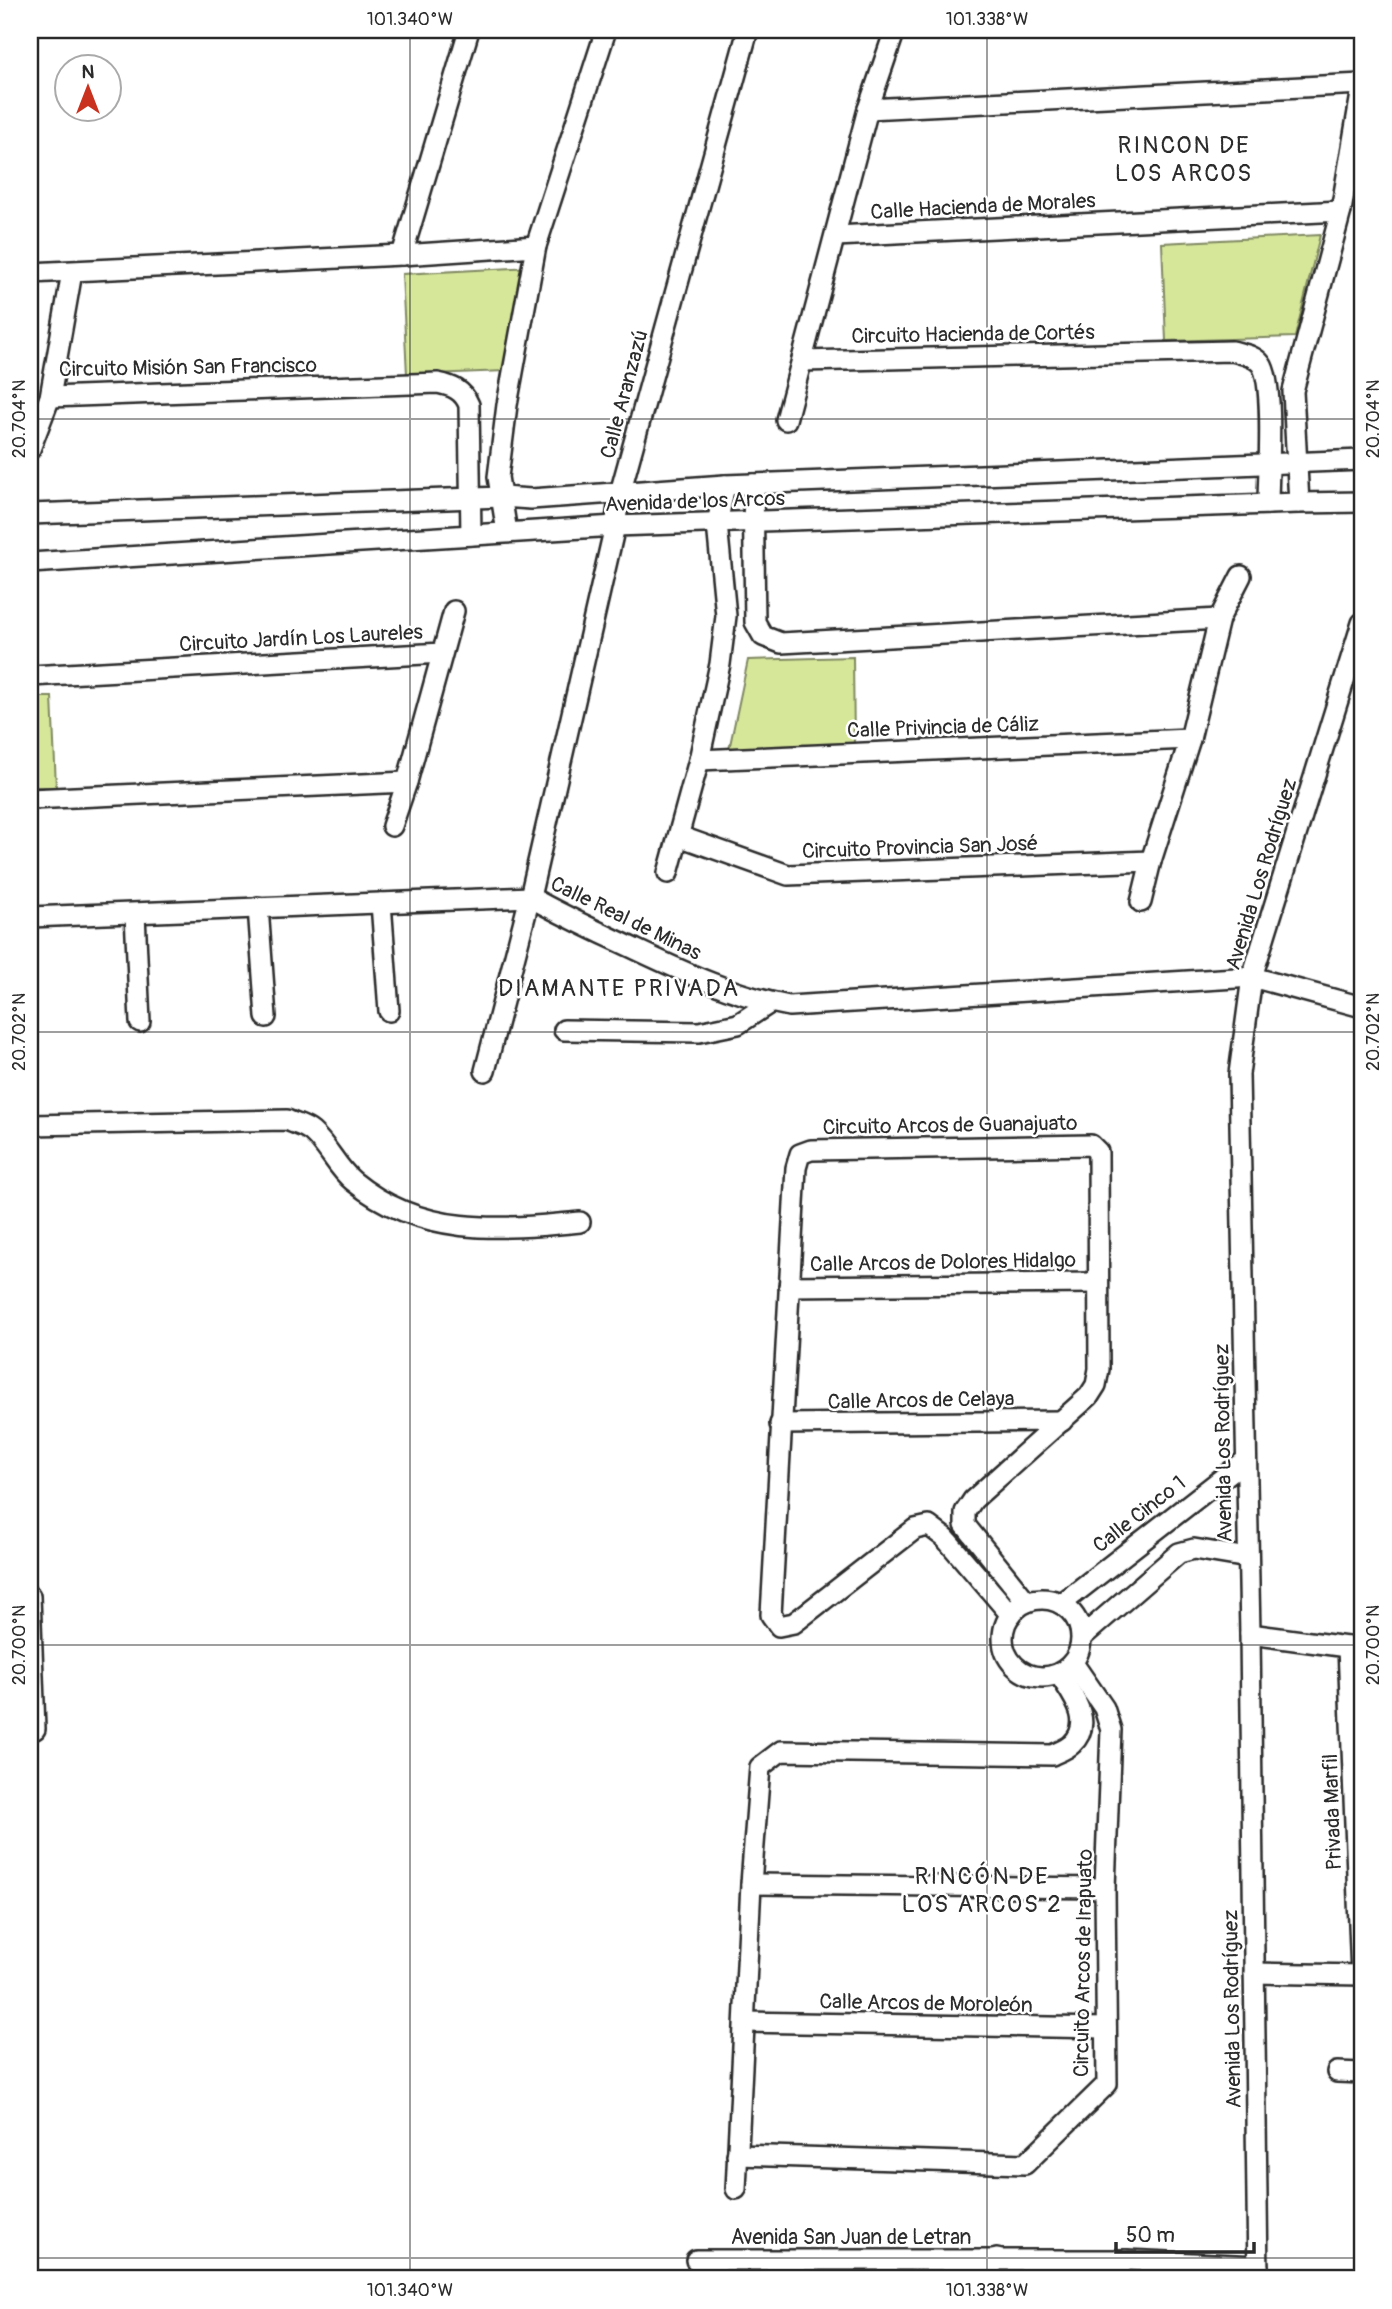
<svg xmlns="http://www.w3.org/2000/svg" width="1392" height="2309" font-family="Pangolin,sans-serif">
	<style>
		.green { fill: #d6e79a; stroke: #808962; stroke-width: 2 }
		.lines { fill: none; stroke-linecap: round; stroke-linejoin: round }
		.street-casing { stroke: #2b2b2b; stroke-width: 24 }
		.street { stroke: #fff; stroke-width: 19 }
		.ticks { fill: none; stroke: #2b2b2b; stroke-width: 2; stroke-opacity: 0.45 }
		.labels { text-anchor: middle; stroke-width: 5; stroke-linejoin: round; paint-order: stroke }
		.street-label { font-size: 21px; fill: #2b2b2b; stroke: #fff }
		.quarter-label { font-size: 24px; letter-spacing: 2px; fill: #2b2b2b; stroke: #fff }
		.neatline { fill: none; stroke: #2b2b2b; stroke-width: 2.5 }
		.ticks-label { font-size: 18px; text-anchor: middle; fill: #2b2b2b }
	</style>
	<rect width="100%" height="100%" fill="#fff"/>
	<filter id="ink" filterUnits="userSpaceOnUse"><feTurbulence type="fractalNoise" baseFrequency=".0143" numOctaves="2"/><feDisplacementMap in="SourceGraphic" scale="14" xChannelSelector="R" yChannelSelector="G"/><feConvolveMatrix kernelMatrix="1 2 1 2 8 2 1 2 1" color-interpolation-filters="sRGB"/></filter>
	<g filter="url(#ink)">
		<!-- green -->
		<g class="green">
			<path d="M 1320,235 L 1295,337 L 1166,341 L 1162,243 Z"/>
			<path d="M 530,267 L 505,371 L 407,375 L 402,274 Z"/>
			<path d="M 853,657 L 854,745 L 729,750 L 748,660 Z"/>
			<path d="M 30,697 L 52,697 L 56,787 L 30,787 Z"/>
		</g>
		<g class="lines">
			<defs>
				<g id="street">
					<path d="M 868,109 L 1362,84"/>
					<path d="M 836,236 L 1341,211"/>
					<path d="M 402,255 L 469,30"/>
					<path d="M 30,273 L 402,255 L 536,246"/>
					<path d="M 802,361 L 1232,351 C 1243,354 1254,355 1261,364 C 1275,383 1268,476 1268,504"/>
					<path d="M 50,397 L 438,383 C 452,386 463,390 469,405 L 471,535"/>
					<path d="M 786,420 L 868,109 L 895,30"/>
					<path d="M 30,449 L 50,397 L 72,272"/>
					<path d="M 753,484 L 755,622 L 763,636 L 781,643 L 1219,619"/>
					<path d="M 1299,503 L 1293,391 L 1341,211 L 1362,88"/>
					<path d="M 30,514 L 502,497 L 531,499 L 725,485 L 1362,460"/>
					<path d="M 507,532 L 498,477 L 507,405 L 536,246 L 606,30"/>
					<path d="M 30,563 L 615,526 L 1299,503 L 1362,502"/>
					<path d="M 30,676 L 442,653"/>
					<path d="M 699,760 L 1190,739"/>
					<path d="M 30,799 L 407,782"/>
					<path d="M 392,826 L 407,782 L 454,611"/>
					<path d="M 679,836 L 788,875 L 1151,861"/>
					<path d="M 668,873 L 699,760 L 720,664 L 726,616 L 717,524 L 725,485"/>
					<path d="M 1141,902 L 1151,861 L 1190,739 L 1219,619 L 1241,576"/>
					<path d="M 381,903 L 389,1011"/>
					<path d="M 258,907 L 266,1017"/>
					<path d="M 135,914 L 140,1022"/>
					<path d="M 30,917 L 530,897 C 565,917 601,933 637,950 C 686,973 735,996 789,1006 L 1252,977 L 1362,1007"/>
					<path d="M 564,1030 L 699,1032 L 738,1024 L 770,1003"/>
					<path d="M 485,1071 L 530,897 L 615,526 L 620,493 L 748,30"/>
					<path d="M 30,1125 L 287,1120 C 295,1124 305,1126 312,1132 C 328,1146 337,1168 353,1181 C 421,1237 498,1230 580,1222"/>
					<path d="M 789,1286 L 1097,1283"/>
					<path d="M 780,1424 L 1062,1421"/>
					<path d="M 30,1596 L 35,1729"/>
					<circle cx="1042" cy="1638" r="39"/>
					<path d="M 1061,1604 L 1246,1460"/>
					<path d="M 1011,1615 L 945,1538 L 929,1526 L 915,1529 L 794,1623 L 779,1626 L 771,1615 L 796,1168 L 800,1154 L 811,1150 L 1091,1145 L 1098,1152 L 1099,1369 L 1096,1385 L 1089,1396 L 973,1500 L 965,1512 L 965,1525 L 1027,1602"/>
					<path d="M 1250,1634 L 1362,1649"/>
					<path d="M 1082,1637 L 1179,1553 L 1194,1549 L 1248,1558"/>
					<path d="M 1348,1647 L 1361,1975"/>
					<path d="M 751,1884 L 1105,1888"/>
					<path d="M 1254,1973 L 1362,1975"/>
					<path d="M 745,2022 L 1106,2028"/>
					<path d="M 1337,2072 L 1362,2073"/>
					<path d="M 737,2155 L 1025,2164 L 1107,2084 L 1105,1888 L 1111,1730 L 1104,1708 L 1073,1663"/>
					<path d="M 736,2189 L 751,1884 L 760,1767 L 781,1751 L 1052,1755 C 1058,1752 1067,1749 1072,1744 C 1095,1722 1072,1695 1059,1674"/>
					<path d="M 696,2260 L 1126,2260 L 1258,2266"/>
					<path d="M 981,2279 L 997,2259"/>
					<path d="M 1108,2279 L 1126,2260"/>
					<path d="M 1258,2279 L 1250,1634 L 1239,1074 L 1252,977 L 1362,623"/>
				</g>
			</defs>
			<!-- street casing -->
			<use href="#street" class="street-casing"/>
			<!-- street -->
			<use href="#street" class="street"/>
		</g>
	</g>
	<!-- ticks -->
	<path class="ticks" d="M 410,30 L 410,2279M 987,30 L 987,2279M 30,419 L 1362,419M 30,1032 L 1362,1032M 30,1645 L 1362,1645M 30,2258 L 1362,2258"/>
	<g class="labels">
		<!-- street labels -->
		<g class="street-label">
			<text transform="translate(983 206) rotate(-3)" y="7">Calle Hacienda de Morales</text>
			<text transform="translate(973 334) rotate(-1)" y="7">Circuito Hacienda de Cortés</text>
			<text transform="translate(188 367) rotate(-1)" y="7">Circuito Misión San Francisco</text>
			<text transform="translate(624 394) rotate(-75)" y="7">Calle Aranzazú</text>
			<text transform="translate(695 501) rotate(-2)" y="7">Avenida de los Arcos</text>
			<text transform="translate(301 638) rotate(-3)" y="7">Circuito Jardín Los Laureles</text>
			<text transform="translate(943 727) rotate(-2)" y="7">Calle Privincia de Cáliz</text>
			<text transform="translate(920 847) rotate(-2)" y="7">Circuito Provincia San José</text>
			<text transform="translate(1261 874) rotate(-73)" y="7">Avenida Los Rodríguez</text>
			<text transform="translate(626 918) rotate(26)" y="7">Calle Real de Minas</text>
			<text transform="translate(950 1125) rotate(-1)" y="7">Circuito Arcos de Guanajuato</text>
			<text transform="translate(943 1262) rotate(-1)" y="7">Calle Arcos de Dolores Hidalgo</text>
			<text transform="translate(921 1400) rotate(-1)" y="7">Calle Arcos de Celaya</text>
			<text transform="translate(1223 1443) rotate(-91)" y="7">Avenida Los Rodríguez</text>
			<text transform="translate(1139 1514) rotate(-38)" y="7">Calle Cinco 1</text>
			<text transform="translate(1332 1812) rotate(-92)" y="7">Privada Marfil</text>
			<text transform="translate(1083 1963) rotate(-89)" y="7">Circuito Arcos de Irapuato</text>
			<text transform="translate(926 2003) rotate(1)" y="7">Calle Arcos de Moroleón</text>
			<text transform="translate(1232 2009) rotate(-91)" y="7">Avenida Los Rodríguez</text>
			<text x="851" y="2244">Avenida San Juan de Letran</text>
		</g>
		<!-- quarter labels -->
		<g class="quarter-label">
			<text x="1184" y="153">RINCON DE<tspan x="1184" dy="28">LOS ARCOS</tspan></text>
			<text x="619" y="996">DIAMANTE PRIVADA</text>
			<text x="982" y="1884">RINCÓN DE<tspan x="982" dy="28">LOS ARCOS 2</tspan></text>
		</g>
	</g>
	<!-- margin -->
	<rect width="1392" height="2309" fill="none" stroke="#fff" stroke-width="77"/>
	<!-- north arrow -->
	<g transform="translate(88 88)"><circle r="33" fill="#ffffff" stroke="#aaaaaa" stroke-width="2"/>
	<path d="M0-5L12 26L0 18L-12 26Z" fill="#c8321e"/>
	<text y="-10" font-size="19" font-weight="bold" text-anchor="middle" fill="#2b2b2b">N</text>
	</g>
	<!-- scale -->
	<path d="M1116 2242v10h138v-10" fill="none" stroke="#2b2b2b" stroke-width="3.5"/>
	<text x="1126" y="2242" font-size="21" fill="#2b2b2b" stroke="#ffffff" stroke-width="5" paint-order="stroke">50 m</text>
	<rect x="38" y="38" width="1316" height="2232" class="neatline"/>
	<g class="ticks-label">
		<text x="410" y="25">101.340°W</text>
		<text x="987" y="25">101.338°W</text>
		<text transform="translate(19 419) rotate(-90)" y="6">20.704°N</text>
		<text transform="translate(1373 419) rotate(-90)" y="6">20.704°N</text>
		<text transform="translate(19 1032) rotate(-90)" y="6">20.702°N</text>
		<text transform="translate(1373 1032) rotate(-90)" y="6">20.702°N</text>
		<text transform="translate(19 1645) rotate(-90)" y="6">20.700°N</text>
		<text transform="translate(1373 1645) rotate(-90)" y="6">20.700°N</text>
		<text x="410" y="2296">101.340°W</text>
		<text x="987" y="2296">101.338°W</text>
	</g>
</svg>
